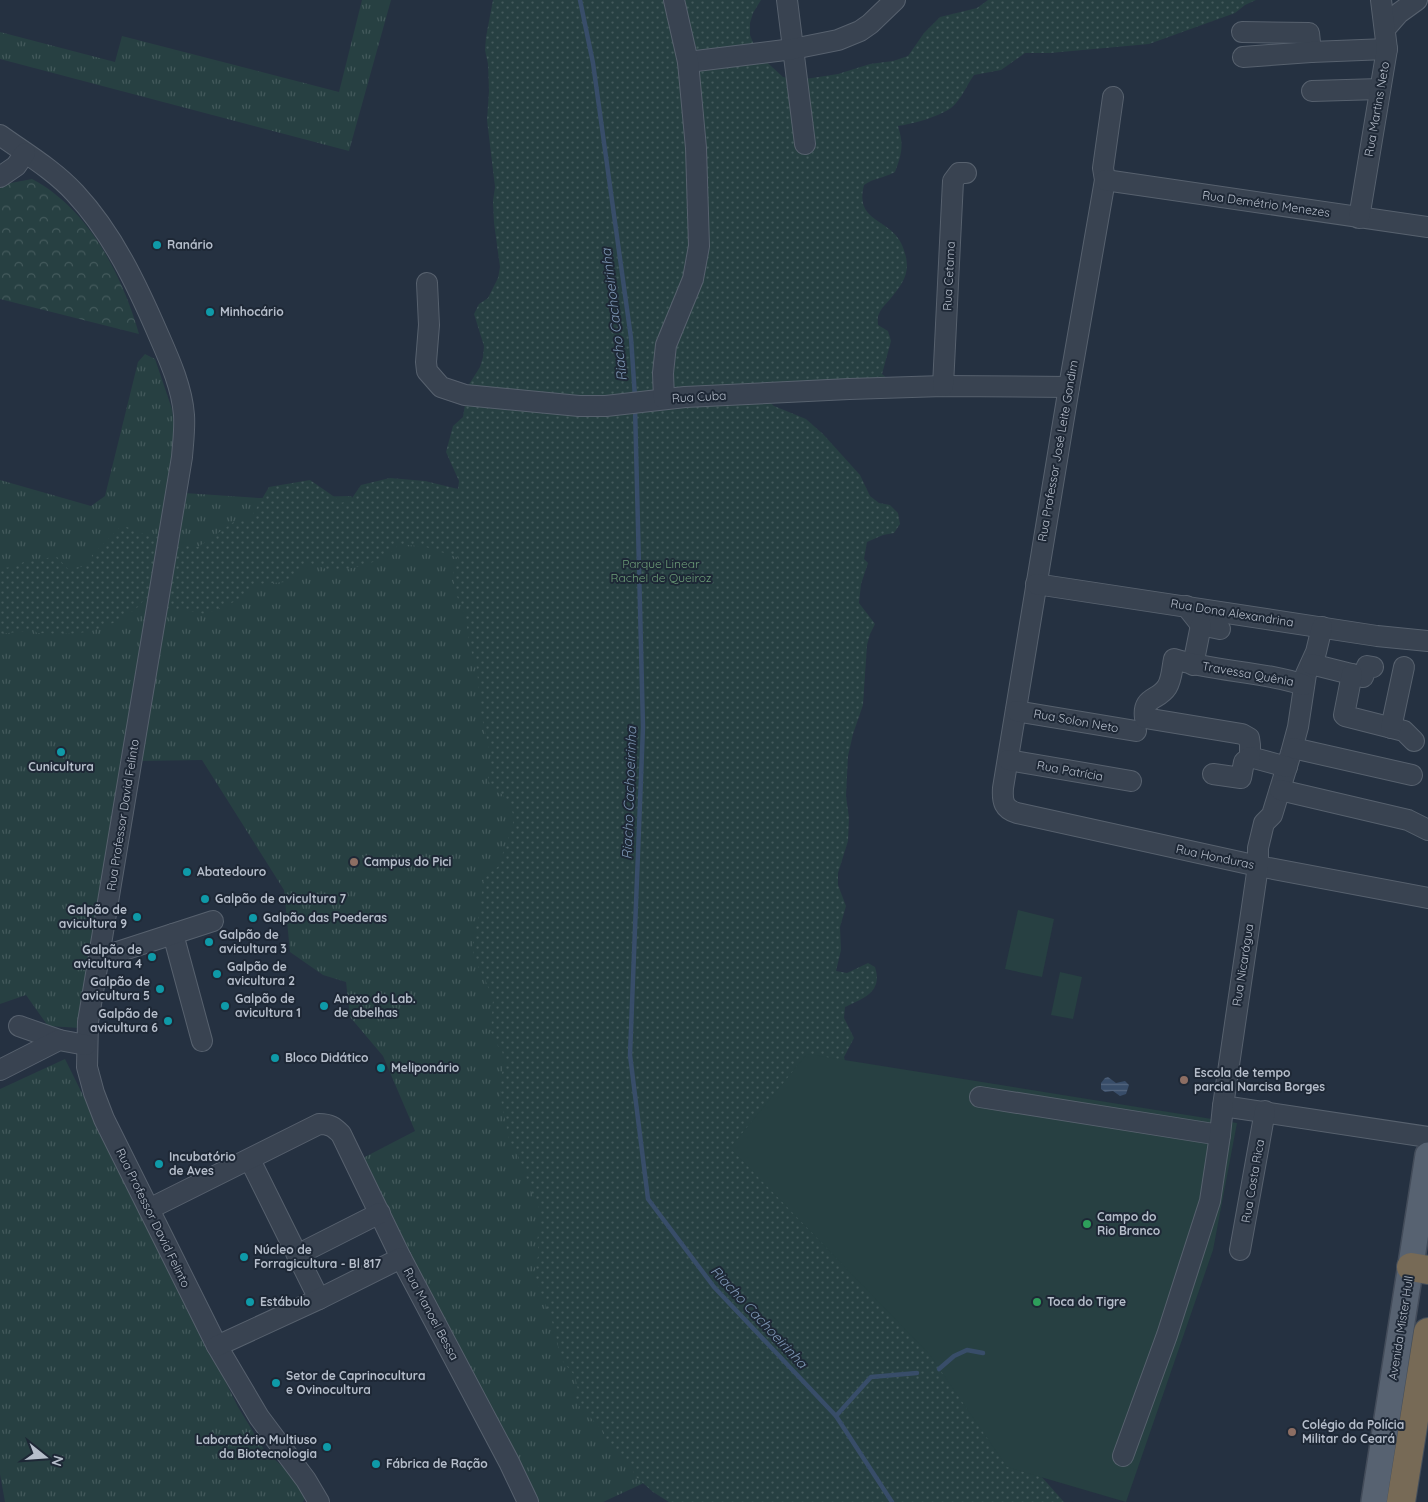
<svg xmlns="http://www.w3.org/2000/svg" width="1428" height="1502" font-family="Quicksand,sans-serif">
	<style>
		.grass { fill: url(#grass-tufts) }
		.forest { fill: url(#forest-crowns) }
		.park { fill: url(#park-dots) }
		.garden { fill: #274042 }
		.water { fill: url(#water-rules) }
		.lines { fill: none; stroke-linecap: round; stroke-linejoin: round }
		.stream { stroke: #384d69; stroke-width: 4.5 }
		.minor-casing { stroke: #57616e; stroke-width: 22 }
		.major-casing { stroke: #434c5a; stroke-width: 28 }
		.highway-casing { stroke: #444e5b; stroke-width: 30 }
		.minor { stroke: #394351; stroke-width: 20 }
		.major { stroke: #576271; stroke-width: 25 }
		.highway { stroke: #776a56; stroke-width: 28 }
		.culture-dot { fill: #0f9aa8; stroke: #1e2836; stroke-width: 2 }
		.education-dot { fill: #8d6e63; stroke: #1e2836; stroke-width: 2 }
		.leisure-dot { fill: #2e9e5b; stroke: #1e2836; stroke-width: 2 }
		.labels { text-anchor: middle; stroke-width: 4; stroke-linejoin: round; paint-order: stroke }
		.street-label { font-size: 12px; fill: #b6becb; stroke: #1e2836 }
		.poi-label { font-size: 12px; font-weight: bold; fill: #b6becb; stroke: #1e2836; text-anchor: start }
		.park-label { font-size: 12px; fill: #6c9d77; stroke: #1e2836 }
		.water-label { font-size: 14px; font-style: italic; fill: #7c95b3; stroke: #1e2836 }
	</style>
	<defs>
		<pattern id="grass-tufts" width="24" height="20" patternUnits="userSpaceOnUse" patternTransform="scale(1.25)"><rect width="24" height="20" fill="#274042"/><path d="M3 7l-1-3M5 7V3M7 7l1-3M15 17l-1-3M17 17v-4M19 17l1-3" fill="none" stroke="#445a5c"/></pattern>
		<pattern id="forest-crowns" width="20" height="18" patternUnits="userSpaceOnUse" patternTransform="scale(1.25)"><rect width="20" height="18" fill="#274042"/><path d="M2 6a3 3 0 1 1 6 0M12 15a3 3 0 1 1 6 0" fill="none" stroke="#445a5c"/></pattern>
		<pattern id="park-dots" width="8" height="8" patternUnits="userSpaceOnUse" patternTransform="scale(1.25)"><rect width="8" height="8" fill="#274042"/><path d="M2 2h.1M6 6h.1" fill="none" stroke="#445a5c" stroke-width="1.8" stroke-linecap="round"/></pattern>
		<pattern id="water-rules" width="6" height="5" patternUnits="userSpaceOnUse" patternTransform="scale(1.25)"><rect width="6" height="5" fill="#384d69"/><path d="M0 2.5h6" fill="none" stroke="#53657d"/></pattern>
	</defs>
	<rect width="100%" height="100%" fill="#253141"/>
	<!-- grass -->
	<g class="grass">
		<path d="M 362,0 L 391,0 L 349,151 L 0,59 L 0,32 L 115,62 L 122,36 L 339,92 Z"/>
		<path d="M 145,354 L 155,359 L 172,409 L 177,449 L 80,1028 L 48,1026 L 26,995 L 0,1004 L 0,480 L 91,506 L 105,496 L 138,362 Z"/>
		<path d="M 184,493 L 259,498 L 351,496 L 377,537 L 571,549 L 659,1476 L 603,1502 L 535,1502 L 361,1159 L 415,1131 L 383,1056 L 350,1017 L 346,982 L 323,975 L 290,952 L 284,890 L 202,760 L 138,761 Z"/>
		<path d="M 65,1059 L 238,1407 L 265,1451 L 298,1480 L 306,1495 L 303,1502 L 5,1502 L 0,1474 L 0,1089 Z"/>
	</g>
	<!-- forest -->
	<path class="forest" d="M 32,179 C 89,209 122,275 139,334 L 0,299 L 0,185 Z"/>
	<!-- park -->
	<path class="park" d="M 493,0 L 761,0 L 753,13 L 750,23 L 750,35 L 754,45 L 759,55 L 783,77 L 799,80 L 838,74 L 870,64 L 893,61 L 908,56 L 924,33 L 940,17 L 977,8 L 988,0 L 1256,0 L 1245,5 L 1235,13 L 1149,44 L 1050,53 L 1025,53 L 1001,70 L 974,75 C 966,86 962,99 951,108 C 938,117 913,124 898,126 C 904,145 902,153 895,172 C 884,178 874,178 864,185 C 854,223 891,218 902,245 C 912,269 906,280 891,298 C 887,303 881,308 879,314 C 877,317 878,322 878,325 L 888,331 L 891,341 L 882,374 L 894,384 L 766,399 L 774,406 L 806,419 L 823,434 L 860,475 L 870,496 L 879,503 L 890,505 L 898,513 L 900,524 L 894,533 L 883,535 L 867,542 L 864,559 L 868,563 L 861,584 L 859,603 L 875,624 L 870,634 L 867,645 L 863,705 L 853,734 L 848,756 L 846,796 L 849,818 L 848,841 L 838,873 L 838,885 L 846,906 L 840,927 L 841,950 L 836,971 L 847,973 L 868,963 L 875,967 C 883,992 864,998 845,1007 L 844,1018 L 854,1038 L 844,1057 L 847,1068 L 1040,1475 L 1064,1502 L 669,1502 L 653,1492 L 636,1477 L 628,1461 L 621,1454 L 610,1448 L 603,1431 L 573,1399 L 578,1390 L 575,1376 L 561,1359 L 554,1327 L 534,1274 L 539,1252 L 537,1241 L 541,1220 L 540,1210 L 530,1189 L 523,1167 L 509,1139 L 500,1095 L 502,1073 L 505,1062 L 502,1051 L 496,1043 L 491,1032 L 493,1000 L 485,979 L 474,959 L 473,948 L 473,937 L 479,916 L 483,882 L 489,873 L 498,867 L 513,825 L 513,814 L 509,803 L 502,794 L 492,790 L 488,779 L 491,757 L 481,713 L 477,669 L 470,647 L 465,614 L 455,592 L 453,577 L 455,563 L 459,558 L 426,547 L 399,544 C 386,561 354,570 332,570 C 326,570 317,565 310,563 L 285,582 L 259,584 L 244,596 L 228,605 L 205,614 L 185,610 L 168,610 L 148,601 L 143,601 C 139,607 134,610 128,614 C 99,635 72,635 37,633 L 34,630 L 0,634 L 0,568 L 15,567 L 27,560 L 57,557 L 68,569 L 81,567 L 90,562 L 94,553 L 122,525 L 148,536 L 163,536 L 183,545 L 198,547 L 235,521 L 250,519 L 269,487 L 310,480 L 336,498 L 340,503 L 350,501 L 361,485 L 390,478 L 425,481 L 458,489 L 459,481 L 446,452 L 453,426 L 463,417 L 468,386 L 480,367 L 483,357 L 484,346 L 474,314 L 479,304 L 488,298 L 498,278 L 500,267 L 494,223 L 493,201 L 495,187 L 487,120 L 489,91 L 488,64 L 485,50 L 486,37 Z"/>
	<!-- garden -->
	<g class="garden">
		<path d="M 1018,910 L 1054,919 L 1042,977 L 1005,969 Z"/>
		<path d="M 1060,972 L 1082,977 L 1073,1019 L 1051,1015 Z"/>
		<path d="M 807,1054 L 1237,1123 L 1213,1250 L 1126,1502 L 1007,1467 L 930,1355 L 730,1148 Z"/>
	</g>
	<!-- water -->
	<path class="water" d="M 1108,1077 L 1116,1083 L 1125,1081 L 1129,1085 L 1126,1094 L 1120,1096 L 1113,1091 L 1105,1092 L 1101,1089 L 1101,1083 L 1105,1078 Z"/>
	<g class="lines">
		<!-- stream -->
		<g class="stream">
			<path d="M 580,0 L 593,63 L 631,338 L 635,397"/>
			<path d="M 635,407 L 643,727 L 630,1055 L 648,1199 L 714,1287 L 836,1416 L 892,1502"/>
			<path d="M 939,1369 L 954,1356 L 967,1350 L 983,1353"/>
			<path d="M 836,1416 L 871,1377 L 917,1373"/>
		</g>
		<defs>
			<g id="minor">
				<path d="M 787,0 L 805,144"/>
				<path d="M 1385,29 L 1399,13 L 1417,0"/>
				<path d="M 1242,32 L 1309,33 L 1311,52"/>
				<path d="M 1243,57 L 1311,52 L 1387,49"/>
				<path d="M 688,62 L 793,49 L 838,40 L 860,31 L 870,24 L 895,0"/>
				<path d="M 1312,91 L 1380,89"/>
				<path d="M 1113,97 L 1103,168 L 1105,180 L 1069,387 L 1003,788 C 1002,802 1004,809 1017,813 L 1258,866 L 1428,898"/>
				<path d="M 0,135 C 25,153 54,170 75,193 C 113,234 137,285 159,336 C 170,361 182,388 184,415 C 185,429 183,443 182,457 L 88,1022 L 87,1067 L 94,1093 L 104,1119 L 217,1346 L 259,1417 L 306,1480 L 319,1502"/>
				<path d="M 0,177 L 16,166 L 25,153"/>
				<path d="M 1105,180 L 1428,227"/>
				<path d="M 1359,218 L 1387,49 L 1381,0"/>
				<path d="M 427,283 L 429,325 L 426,362 L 427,371 L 441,387 L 465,395 L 579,406 L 606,406 L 685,397 L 849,389 L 943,386 L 1069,387"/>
				<path d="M 943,386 L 953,181 L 959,173 L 966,173"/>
				<path d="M 664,399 L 663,373 L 666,345 L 693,279 L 699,246 L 696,148 L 688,62 L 674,0"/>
				<path d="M 1036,584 L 1377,636 L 1428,641"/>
				<path d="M 1186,606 L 1201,625 L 1220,629"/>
				<path d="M 1322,627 L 1316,652 L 1306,674 L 1298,727 L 1291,753 L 1272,815 L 1264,823 L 1258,848 L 1258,866 L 1223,1106 L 1428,1137"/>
				<path d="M 1311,664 L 1363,677 L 1367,666 L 1373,667"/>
				<path d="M 1193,665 L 1201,625"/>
				<path d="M 1352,674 L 1344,715 L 1345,716 L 1404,731 L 1414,741"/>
				<path d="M 1016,711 L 1136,731"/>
				<path d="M 1391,728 L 1404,667"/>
				<path d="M 1293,748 L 1412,775"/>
				<path d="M 1008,760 L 1131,781"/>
				<path d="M 1287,767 L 1250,757 L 1250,745 L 1249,738 L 1242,734 L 1145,718 C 1142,696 1158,701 1167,687 C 1172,679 1172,668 1174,659 C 1216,672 1262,671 1304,685"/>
				<path d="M 1213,774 L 1241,778 L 1244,762 L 1250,757"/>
				<path d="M 1280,790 L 1408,820 L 1428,830"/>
				<path d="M 173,934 L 202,1041"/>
				<path d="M 99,958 L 213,921"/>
				<path d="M 19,1026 L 59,1040"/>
				<path d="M 0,1070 L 59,1040 L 86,1045"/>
				<path d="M 980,1097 L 1220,1135"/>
				<path d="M 250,1160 L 319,1299"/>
				<path d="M 149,1209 L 319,1124 C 330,1124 334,1127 341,1134 L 401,1258 L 509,1462 L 528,1502"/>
				<path d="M 1240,1250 L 1265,1111"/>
				<path d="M 297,1255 L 380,1213"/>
				<path d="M 217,1346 L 319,1299 L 401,1258"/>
				<path d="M 1123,1456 L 1167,1335 L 1210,1201 L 1220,1135 L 1223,1106"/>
			</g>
			<path id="major" d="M 1374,1502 L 1428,1155"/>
			<g id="highway">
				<path d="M 1411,1267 L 1428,1270"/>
				<path d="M 1401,1502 L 1428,1332"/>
			</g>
		</defs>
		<!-- minor casing -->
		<use href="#minor" class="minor-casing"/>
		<!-- major casing -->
		<use href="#major" class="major-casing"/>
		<!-- highway casing -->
		<use href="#highway" class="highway-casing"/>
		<!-- minor -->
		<use href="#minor" class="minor"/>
		<!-- major -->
		<use href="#major" class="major"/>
		<!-- highway -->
		<use href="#highway" class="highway"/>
	</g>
	<!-- markers -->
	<g class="culture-dot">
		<circle cx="157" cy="245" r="5"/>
		<circle cx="210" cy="312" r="5"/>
		<circle cx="61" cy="752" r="5"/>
		<circle cx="187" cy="872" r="5"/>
		<circle cx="205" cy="899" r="5"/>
		<circle cx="137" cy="917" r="5"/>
		<circle cx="253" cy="918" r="5"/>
		<circle cx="209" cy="942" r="5"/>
		<circle cx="152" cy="957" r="5"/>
		<circle cx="217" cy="974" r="5"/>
		<circle cx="160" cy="989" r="5"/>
		<circle cx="225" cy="1006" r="5"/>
		<circle cx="324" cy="1006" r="5"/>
		<circle cx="168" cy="1021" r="5"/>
		<circle cx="275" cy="1058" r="5"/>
		<circle cx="381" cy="1068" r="5"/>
		<circle cx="159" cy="1164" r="5"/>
		<circle cx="244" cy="1257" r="5"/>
		<circle cx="250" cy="1302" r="5"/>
		<circle cx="276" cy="1383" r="5"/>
		<circle cx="327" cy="1447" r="5"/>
		<circle cx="376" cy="1464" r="5"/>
	</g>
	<g class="education-dot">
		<circle cx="354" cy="862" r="5"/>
		<circle cx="1184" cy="1080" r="5"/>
		<circle cx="1292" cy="1432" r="5"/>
	</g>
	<g class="leisure-dot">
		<circle cx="1087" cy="1224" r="5"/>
		<circle cx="1037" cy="1302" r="5"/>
	</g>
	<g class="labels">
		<!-- street labels -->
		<g class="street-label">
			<text transform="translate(1377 109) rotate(-80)" y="4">Rua Martins Neto</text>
			<text transform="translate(1266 204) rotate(8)" y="4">Rua Demétrio Menezes</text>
			<text transform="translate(949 276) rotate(-87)" y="4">Rua Cetama</text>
			<text transform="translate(699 397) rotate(-3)" y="4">Rua Cuba</text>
			<text transform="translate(1058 451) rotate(-80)" y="4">Rua Professor José Leite Gondim</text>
			<text transform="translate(1232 613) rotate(9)" y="4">Rua Dona Alexandrina</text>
			<text transform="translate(1248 674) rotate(10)" y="4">Travessa Quênia</text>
			<text transform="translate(1076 721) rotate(10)" y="4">Rua Solon Neto</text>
			<text transform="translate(1070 771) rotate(10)" y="4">Rua Patrícia</text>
			<text transform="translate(123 815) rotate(-81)" y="4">Rua Professor David Felinto</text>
			<text transform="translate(1215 857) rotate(12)" y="4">Rua Honduras</text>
			<text transform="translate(1243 965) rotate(-81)" y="4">Rua Nicarágua</text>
			<text transform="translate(1253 1181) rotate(-80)" y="4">Rua Costa Rica</text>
			<text transform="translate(153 1218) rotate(64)" y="4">Rua Professor David Felinto</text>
			<text transform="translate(431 1314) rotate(62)" y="4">Rua Manoel Bessa</text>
			<text transform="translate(1401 1328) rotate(-81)" y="4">Avenida Mister Hull</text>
		</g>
		<!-- poi labels -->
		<g class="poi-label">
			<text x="167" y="249">Ranário</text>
			<text x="220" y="316">Minhocário</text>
			<text x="61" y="771" text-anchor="middle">Cunicultura</text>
			<text x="364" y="866">Campus do Pici</text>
			<text x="197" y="876">Abatedouro</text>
			<text x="215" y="903">Galpão de avicultura 7</text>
			<text x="127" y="914" text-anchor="end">Galpão de<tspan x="127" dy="14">avicultura 9</tspan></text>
			<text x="263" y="922">Galpão das Poederas</text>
			<text x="219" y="939">Galpão de<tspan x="219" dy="14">avicultura 3</tspan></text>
			<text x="142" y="954" text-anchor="end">Galpão de<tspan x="142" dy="14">avicultura 4</tspan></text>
			<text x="227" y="971">Galpão de<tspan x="227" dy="14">avicultura 2</tspan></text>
			<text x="150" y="986" text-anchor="end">Galpão de<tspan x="150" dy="14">avicultura 5</tspan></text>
			<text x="235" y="1003">Galpão de<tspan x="235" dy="14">avicultura 1</tspan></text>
			<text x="334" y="1003">Anexo do Lab.<tspan x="334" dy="14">de abelhas</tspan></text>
			<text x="158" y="1018" text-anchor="end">Galpão de<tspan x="158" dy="14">avicultura 6</tspan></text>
			<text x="285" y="1062">Bloco Didático</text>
			<text x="391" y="1072">Meliponário</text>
			<text x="1194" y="1077">Escola de tempo<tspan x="1194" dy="14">parcial Narcisa Borges</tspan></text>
			<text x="169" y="1161">Incubatório<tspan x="169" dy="14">de Aves</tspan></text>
			<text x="1097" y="1221">Campo do<tspan x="1097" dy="14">Rio Branco</tspan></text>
			<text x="254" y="1254">Núcleo de<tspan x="254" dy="14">Forragicultura - Bl 817</tspan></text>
			<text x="260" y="1306">Estábulo</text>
			<text x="1047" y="1306">Toca do Tigre</text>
			<text x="286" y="1380">Setor de Caprinocultura<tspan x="286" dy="14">e Ovinocultura</tspan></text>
			<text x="1302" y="1429">Colégio da Polícia<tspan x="1302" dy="14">Militar do Ceará</tspan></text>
			<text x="317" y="1444" text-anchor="end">Laboratório Multiuso<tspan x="317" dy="14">da Biotecnologia</tspan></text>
			<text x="386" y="1468">Fábrica de Ração</text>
		</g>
		<!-- park labels -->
		<g class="park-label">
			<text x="661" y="568">Parque Linear<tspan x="661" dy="14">Rachel de Queiroz</tspan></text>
		</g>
		<!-- water labels -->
		<g class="water-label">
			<text transform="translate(614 315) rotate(-97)" y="5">Riacho Cachoeirinha</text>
			<text transform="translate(629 793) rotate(-88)" y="5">Riacho Cachoeirinha</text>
			<text transform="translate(759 1317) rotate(47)" y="5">Riacho Cachoeirinha</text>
		</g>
	</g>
	<!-- north arrow -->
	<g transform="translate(45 1457) rotate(107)" stroke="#1e2836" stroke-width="4" paint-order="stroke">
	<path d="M0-4L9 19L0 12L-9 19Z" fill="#b6becb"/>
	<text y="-8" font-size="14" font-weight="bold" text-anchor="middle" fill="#b6becb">N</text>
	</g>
</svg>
